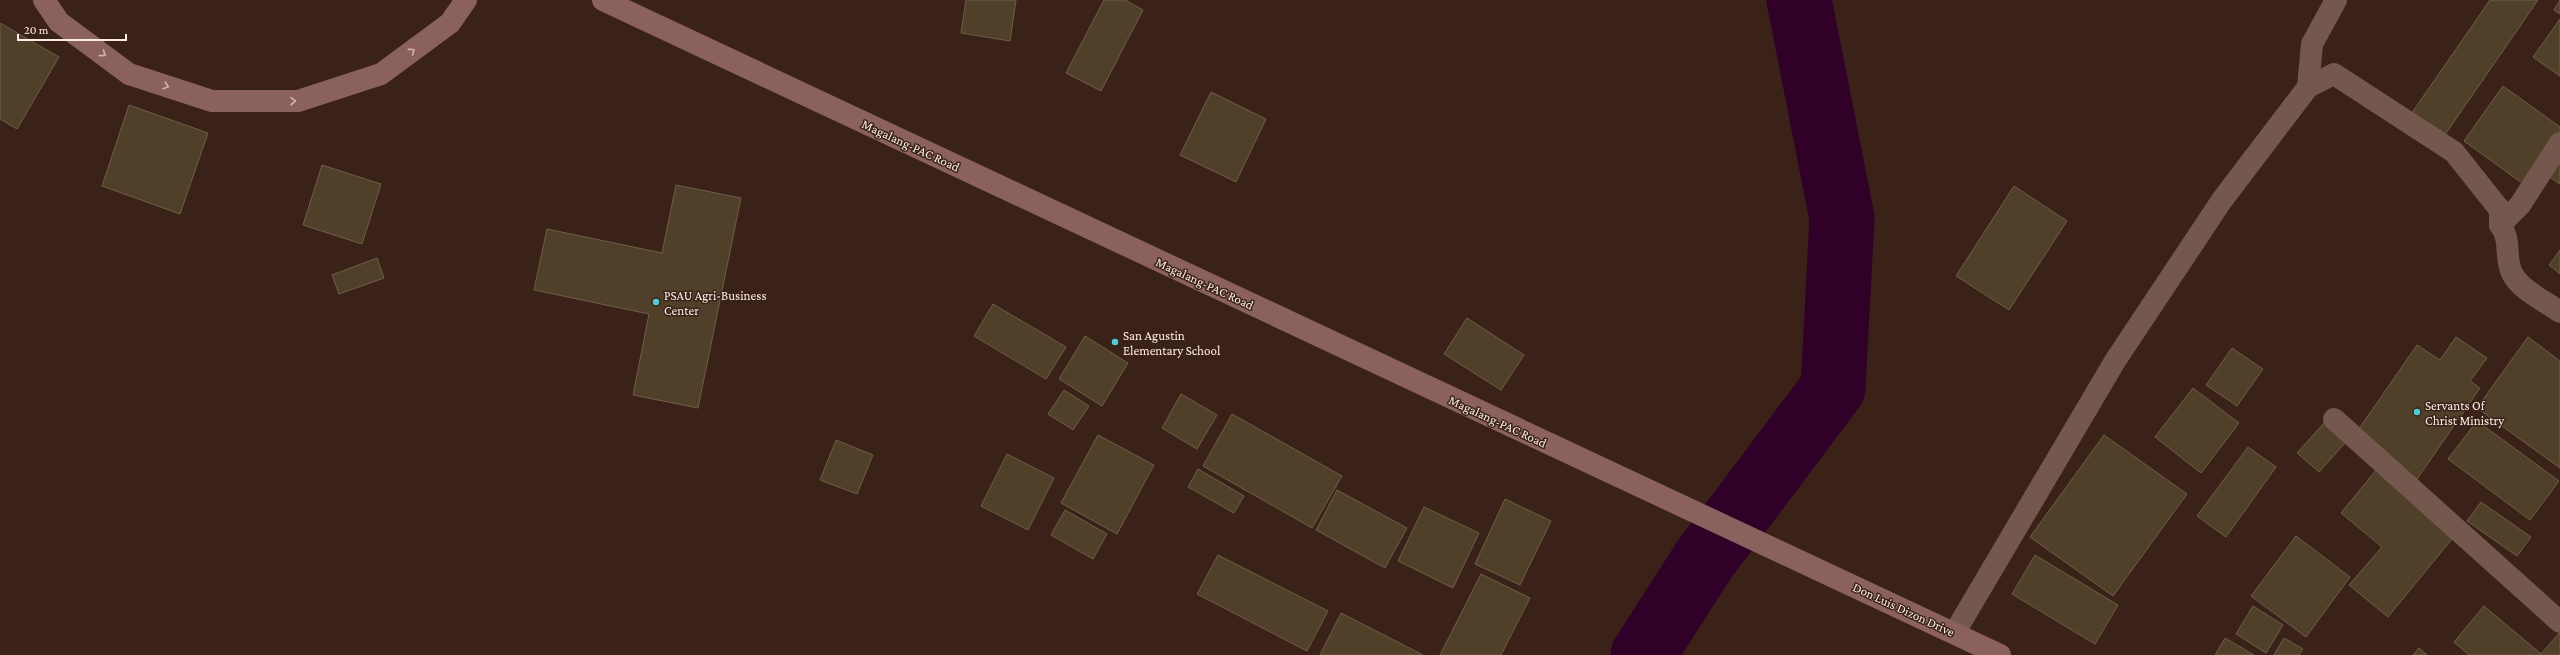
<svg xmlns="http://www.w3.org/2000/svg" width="2560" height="655" font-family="'Crimson Pro',serif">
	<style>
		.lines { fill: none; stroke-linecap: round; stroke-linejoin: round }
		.river { stroke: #310029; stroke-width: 65 }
		.building { fill: #50402a; stroke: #6f5e47 }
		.street { stroke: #74584d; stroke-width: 22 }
		.secondary { stroke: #8b615e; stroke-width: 22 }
		.oneway { stroke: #cfb4b0 }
		.poi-dot { fill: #52cbd7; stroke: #3a2219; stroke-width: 1.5 }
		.labels { text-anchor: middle; stroke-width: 3; stroke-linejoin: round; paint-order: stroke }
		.street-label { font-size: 13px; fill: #fdece6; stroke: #3a2219 }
		.poi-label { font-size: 13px; fill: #fdece6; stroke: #3a2219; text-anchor: start }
	</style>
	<rect width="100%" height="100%" fill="#3a2219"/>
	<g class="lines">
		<!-- river -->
		<path class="river" d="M 1643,655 L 1704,560 L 1833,388 L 1842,218 L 1799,0"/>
	</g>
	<!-- building -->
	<g class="building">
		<path d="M 966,0 L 1016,0 L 1010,41 L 961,33 Z"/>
		<path d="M 1104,0 L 1125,0 L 1143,10 L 1101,91 L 1066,73 Z"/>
		<path d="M 2490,0 L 2538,0 L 2442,139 L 2409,117 Z"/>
		<path d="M 2560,0 L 2560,14 L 2554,10 Z"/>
		<path d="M 2560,19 L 2560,76 L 2533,57 Z"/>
		<path d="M 0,23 L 59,57 L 17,129 L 0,119 Z"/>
		<path d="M 2503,86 L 2560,127 L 2560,131 L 2522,183 L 2464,141 Z"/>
		<path d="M 1211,92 L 1266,119 L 1236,182 L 1180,155 Z"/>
		<path d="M 129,105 L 208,133 L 180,214 L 102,186 Z"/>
		<path d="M 2560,154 L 2560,184 L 2546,175 Z"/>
		<path d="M 322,165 L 381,184 L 362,244 L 303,225 Z"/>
		<path d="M 676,185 L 741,198 L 698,408 L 633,395 L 649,314 L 534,290 L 547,229 L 662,253 Z"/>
		<path d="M 2014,186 L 2067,221 L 2009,310 L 1956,276 Z"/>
		<path d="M 2560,250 L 2560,274 L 2549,265 Z"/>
		<path d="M 377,258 L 384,278 L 339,294 L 332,275 Z"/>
		<path d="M 993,304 L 1066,347 L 1046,379 L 974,336 Z"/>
		<path d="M 1467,318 L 1524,355 L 1501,390 L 1444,354 Z"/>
		<path d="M 1085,336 L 1128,363 L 1102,406 L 1059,379 Z"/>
		<path d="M 2456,337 L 2487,358 L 2470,381 L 2480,388 L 2417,479 L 2354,436 L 2417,345 L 2440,360 Z"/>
		<path d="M 2528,337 L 2560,361 L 2560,468 L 2477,408 Z"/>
		<path d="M 2232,348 L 2263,369 L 2237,406 L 2206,385 Z"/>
		<path d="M 2193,388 L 2239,423 L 2201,473 L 2155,437 Z"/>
		<path d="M 1064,390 L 1089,406 L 1073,430 L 1048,414 Z"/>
		<path d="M 1181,394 L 1217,415 L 1197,449 L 1162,428 Z"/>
		<path d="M 1232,414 L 1342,476 L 1312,528 L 1203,466 Z"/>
		<path d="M 2477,421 L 2559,481 L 2530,520 L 2448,459 Z"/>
		<path d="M 2324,423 L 2345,443 L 2319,472 L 2297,453 Z"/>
		<path d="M 1098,435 L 1154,465 L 1117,534 L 1061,503 Z"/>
		<path d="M 2104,435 L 2187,494 L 2113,596 L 2030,537 Z"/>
		<path d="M 836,440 L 873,455 L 857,494 L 820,480 Z"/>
		<path d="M 2248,447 L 2276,467 L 2226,537 L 2197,516 Z"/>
		<path d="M 1007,454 L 1054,478 L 1028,530 L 981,506 Z"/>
		<path d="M 1198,469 L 1244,496 L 1234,513 L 1188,487 Z"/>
		<path d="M 2377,469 L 2456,534 L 2388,617 L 2349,585 L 2382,547 L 2341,513 Z"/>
		<path d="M 1337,490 L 1407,528 L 1385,568 L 1316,530 Z"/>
		<path d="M 1505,499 L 1551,521 L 1520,585 L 1475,564 Z"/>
		<path d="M 2481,502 L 2531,537 L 2517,556 L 2467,521 Z"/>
		<path d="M 1424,507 L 1479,533 L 1453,588 L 1398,561 Z"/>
		<path d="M 1065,510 L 1107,534 L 1093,559 L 1051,535 Z"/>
		<path d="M 2296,536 L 2350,577 L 2306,637 L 2251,596 Z"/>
		<path d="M 1218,555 L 1328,611 L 1307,651 L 1197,594 Z"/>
		<path d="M 2035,555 L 2118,605 L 2095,644 L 2012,594 Z"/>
		<path d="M 1481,574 L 1530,598 L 1501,655 L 1440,655 Z"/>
		<path d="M 2253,606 L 2283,625 L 2266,653 L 2236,634 Z"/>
		<path d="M 2484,606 L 2541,654 L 2560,632 L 2560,655 L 2469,655 L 2454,642 Z"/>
		<path d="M 1341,613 L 1423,655 L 1320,655 Z"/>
		<path d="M 2225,638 L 2254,655 L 2215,655 Z"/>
		<path d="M 2284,638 L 2303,649 L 2299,655 L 2274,655 Z"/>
		<path d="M 2419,648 L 2427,655 L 2413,655 Z"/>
	</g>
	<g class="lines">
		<!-- street -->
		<g class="street">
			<path d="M 2308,87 L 2312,44 L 2336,0"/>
			<path d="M 2500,225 C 2512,240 2504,257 2512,273 C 2520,290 2545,301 2560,312"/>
			<path d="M 2334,419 L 2560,622"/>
			<path d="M 1955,632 L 2115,361 L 2222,200 L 2308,87 L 2334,74 L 2454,152 L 2500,210 L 2500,225 L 2520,205 L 2560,143"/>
		</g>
		<!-- secondary -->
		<g class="secondary">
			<path d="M 44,0 L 59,22 L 129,74 L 212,101 L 298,101 L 381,74 L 450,23 L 466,0"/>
			<path d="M 603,0 L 2000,655"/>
		</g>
	</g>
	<!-- one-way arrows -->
	<defs><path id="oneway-chevron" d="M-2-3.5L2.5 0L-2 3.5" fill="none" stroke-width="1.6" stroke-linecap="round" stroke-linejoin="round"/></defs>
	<g class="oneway">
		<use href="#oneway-chevron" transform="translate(412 51) rotate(-37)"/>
		<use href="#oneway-chevron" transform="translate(103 54) rotate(37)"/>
		<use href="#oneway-chevron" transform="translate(166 86) rotate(18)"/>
		<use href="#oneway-chevron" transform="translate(293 101) rotate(-3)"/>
	</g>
	<!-- markers -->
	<g class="poi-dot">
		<circle cx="656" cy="302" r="4"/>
		<circle cx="1115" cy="342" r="4"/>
		<circle cx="2417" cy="412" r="4"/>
	</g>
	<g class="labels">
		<!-- street labels -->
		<g class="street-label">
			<text transform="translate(911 145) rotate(25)" y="5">Magalang-PAC Road</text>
			<text transform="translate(1205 283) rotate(25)" y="5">Magalang-PAC Road</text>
			<text transform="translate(1498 421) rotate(25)" y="5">Magalang-PAC Road</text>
			<text transform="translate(1904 609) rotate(25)" y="5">Don Luis Dizon Drive</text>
		</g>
		<!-- poi labels -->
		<g class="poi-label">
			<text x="664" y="300">PSAU Agri-Business<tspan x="664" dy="15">Center</tspan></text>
			<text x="1123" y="340">San Agustin<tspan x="1123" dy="15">Elementary School</tspan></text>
			<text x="2425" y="410">Servants Of<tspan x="2425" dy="15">Christ Ministry</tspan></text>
		</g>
	</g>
	<!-- scale -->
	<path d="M18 34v6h108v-6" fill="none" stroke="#fdece6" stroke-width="2"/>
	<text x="24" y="34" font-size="12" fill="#fdece6" stroke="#3a2219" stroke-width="3" paint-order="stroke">20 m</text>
</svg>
